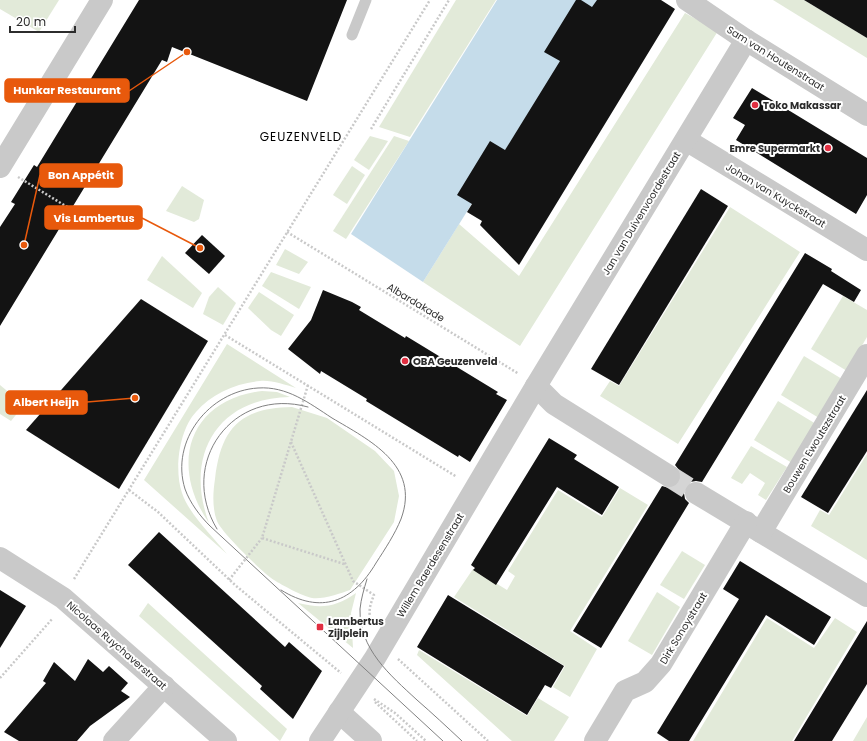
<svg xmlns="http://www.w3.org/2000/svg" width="867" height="741" font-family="Poppins,sans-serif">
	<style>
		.green { fill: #e2ead9 }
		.water { fill: #c5dcea }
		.building { fill: #131313 }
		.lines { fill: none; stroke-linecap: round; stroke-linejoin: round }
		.street-tunnel { stroke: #d5d5d5; stroke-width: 22; stroke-dasharray: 22 11; stroke-linecap: butt }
		.path { stroke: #c9c9c9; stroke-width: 2.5; stroke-dasharray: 2 2; stroke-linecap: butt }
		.lane { stroke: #c9c9c9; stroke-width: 11 }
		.street { stroke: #c9c9c9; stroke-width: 22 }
		.tram { stroke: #818181; stroke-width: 1 }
		.poi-dot { fill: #e12f41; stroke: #fff; stroke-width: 1.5 }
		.labels { text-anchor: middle; stroke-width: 4; stroke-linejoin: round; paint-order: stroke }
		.street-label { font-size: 10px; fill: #2c2c2c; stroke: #fff }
		.poi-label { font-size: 10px; font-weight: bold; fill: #2c2c2c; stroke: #fff; text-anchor: start }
		.quarter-label { font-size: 12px; letter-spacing: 1px; fill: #000; stroke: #fff }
		.leader { fill: none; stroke: #e8590c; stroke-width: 1.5 }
		.callout-dot { fill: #e8590c; stroke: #fff; stroke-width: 1.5 }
		.callout { fill: #e8590c; stroke: #e8590c; stroke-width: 1.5 }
		.callout-label { font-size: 11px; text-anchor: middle; font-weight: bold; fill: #fff }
	</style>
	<rect width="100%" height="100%" fill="#fff"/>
	<!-- green -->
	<g class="green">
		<path d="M 0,0 L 59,0 L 39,32 L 0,9 Z"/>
		<path d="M 456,0 L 496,0 L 410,137 L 379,127 Z"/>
		<path d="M 773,0 L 804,0 L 867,38 L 867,58 Z"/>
		<path d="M 685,13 L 718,31 L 520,346 L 423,282 L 459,224 L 519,276 Z"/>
		<path d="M 370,136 L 388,141 L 369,170 L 354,160 Z"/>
		<path d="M 394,136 L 409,141 L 346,239 L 333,231 Z"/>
		<path d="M 352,166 L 365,175 L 347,204 L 333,195 Z"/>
		<path d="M 182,186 L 204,200 L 199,219 L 194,222 L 166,211 Z"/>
		<path d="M 730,207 L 800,252 L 678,444 L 600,396 L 610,381 L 619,386 Z"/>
		<path d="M 285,249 L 308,262 L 299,274 L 276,265 Z"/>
		<path d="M 162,256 L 202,293 L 193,308 L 147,280 Z"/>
		<path d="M 271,272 L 311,287 L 299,309 L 262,286 Z"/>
		<path d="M 218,287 L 236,303 L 223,325 L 203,314 L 209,297 Z"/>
		<path d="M 259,292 L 294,315 L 281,336 L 271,330 L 248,308 Z"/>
		<path d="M 843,296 L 867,310 L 867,337 L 847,371 L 811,349 Z"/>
		<path d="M 227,344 L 296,388 C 285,385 272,380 260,381 C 236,383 211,394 196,412 C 179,430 174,470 182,493 C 189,514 213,537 227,554 L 144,480 Z"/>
		<path d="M 804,356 L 842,379 L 819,418 L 781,395 Z"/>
		<path d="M 0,385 L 24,405 L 11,421 L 0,414 Z"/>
		<path d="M 262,391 L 277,392 L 290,397 C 216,398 184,457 209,523 C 169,465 188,400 262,391 Z"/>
		<path d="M 778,401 L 816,424 L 792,463 L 754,440 Z"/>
		<path d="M 292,407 L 327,418 L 375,451 L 394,471 L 399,496 L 394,522 L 350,590 C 342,593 321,600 312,598 C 302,596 282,585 274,580 C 263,573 221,532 217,521 C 212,508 213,492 215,479 C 221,428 240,408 292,407 Z"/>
		<path d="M 751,446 L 787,467 L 766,500 L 758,495 L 765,483 L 750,473 L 742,484 L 731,478 Z"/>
		<path d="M 867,454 L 867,560 L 811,526 L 820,510 L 829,515 Z"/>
		<path d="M 620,488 L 648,505 L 570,631 L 597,649 L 570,697 L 553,687 L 565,666 L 454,597 L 473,569 L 507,590 L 515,576 L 508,571 L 558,490 L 602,517 Z"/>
		<path d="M 682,551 L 705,565 L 684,599 L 660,585 Z"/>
		<path d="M 657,592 L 680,607 L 652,655 L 628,641 Z"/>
		<path d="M 356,593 L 351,613 L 353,648 L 298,603 C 322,609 336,607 356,593 Z"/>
		<path d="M 148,603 L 287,729 L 280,741 L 139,616 Z"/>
		<path d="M 767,618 L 814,648 L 835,618 L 857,632 L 792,741 L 693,741 Z"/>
		<path d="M 419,650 L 527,716 L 538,698 L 569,717 L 554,741 L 512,741 L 417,655 Z"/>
		<path d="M 867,717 L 867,741 L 853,741 Z"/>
	</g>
	<!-- water -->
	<path class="water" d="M 497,0 L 599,0 L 423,282 L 351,234 Z"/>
	<!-- building -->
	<g class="building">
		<path d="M 139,0 L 347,0 L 307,101 L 172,47 L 167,62 L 162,60 L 0,326 L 0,227 L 15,204 L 11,202 L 34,165 L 37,167 Z"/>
		<path d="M 576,0 L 581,0 L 592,7 L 597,0 L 661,0 L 675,9 L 519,265 L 480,225 L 482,221 L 467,212 L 472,204 L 457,195 L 490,141 L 505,150 L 560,61 L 544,52 Z"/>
		<path d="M 804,0 L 867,0 L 867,38 Z"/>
		<path d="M 752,88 L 867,158 L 867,195 L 856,214 L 736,140 L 745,125 L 733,118 Z"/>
		<path d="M 701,189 L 728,206 L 619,385 L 591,369 Z"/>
		<path d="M 202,235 L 225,256 L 209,274 L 185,253 Z"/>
		<path d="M 805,253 L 832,269 L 831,271 L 861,290 L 854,302 L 823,284 L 702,482 L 696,481 L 690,482 L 686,486 L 684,493 L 685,499 L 689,503 L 601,648 L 573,631 L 662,486 L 669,488 L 675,487 L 680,482 L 681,477 L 680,471 L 675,465 Z"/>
		<path d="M 323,290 L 352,302 L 361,307 L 359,310 L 405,338 L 406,336 L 498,392 L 496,394 L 507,400 L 470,462 L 459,455 L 458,457 L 366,401 L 367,399 L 321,371 L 320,374 L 288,349 L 311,320 Z"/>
		<path d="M 141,299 L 208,341 L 119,489 L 26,430 Z"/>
		<path d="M 867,390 L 867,451 L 828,513 L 801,497 Z"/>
		<path d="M 549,438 L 577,455 L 574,459 L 619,487 L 602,515 L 557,487 L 496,585 L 473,570 L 475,568 L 471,565 Z"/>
		<path d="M 159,532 L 285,647 L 289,642 L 322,671 L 293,719 L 260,689 L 262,686 L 128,565 Z"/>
		<path d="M 740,561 L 831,617 L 814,645 L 766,615 L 689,741 L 669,741 L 657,733 L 739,599 L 723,589 Z"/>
		<path d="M 0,590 L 26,606 L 0,648 Z"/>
		<path d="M 448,595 L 564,666 L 551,688 L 545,685 L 527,715 L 417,647 Z"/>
		<path d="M 867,621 L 867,684 L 859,697 L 832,741 L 794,741 Z"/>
		<path d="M 88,659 L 103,672 L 109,666 L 128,683 L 121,691 L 130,697 L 90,726 L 77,741 L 19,741 L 4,732 L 46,683 L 43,681 L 54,662 L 75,681 Z"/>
	</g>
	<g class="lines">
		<!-- street-tunnel -->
		<path class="street-tunnel" d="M 669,476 L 696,493"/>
		<!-- path -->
		<g class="path">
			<path d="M 371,129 L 449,0"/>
			<path d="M 18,177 L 82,216"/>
			<path d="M 287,232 L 519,374"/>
			<path d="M 225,335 L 457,477"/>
			<path d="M 308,385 L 262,538 L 344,564"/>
			<path d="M 291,442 L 353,581 L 374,595 C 370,605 368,611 371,622"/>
			<path d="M 129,490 L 158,512 L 235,585 L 341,673"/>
			<path d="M 74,579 L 430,0"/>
			<path d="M 229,580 L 262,538"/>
			<path d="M 398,659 L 488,741"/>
			<path d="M 0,678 L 53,618"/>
			<path d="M 374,699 L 395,713 L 426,741"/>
			<path d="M 375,702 L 417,741"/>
		</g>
		<!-- lane -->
		<path class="lane" d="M 352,35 L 366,0"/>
		<!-- street -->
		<g class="street">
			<path d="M 687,0 L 746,40 L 867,115"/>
			<path d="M 686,140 L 867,250"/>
			<path d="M 0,167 L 102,0"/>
			<path d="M 536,386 L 554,404 L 669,476"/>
			<path d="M 696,493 L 867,596"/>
			<path d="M 761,532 L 867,355"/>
			<path d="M 0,558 L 63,598 L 226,741"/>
			<path d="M 339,712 L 371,741"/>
			<path d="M 114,741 L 164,686"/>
			<path d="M 320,741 L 375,658 L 536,386 L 746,40"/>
			<path d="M 595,741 L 625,691 L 645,682 L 661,664 L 746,522"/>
		</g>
		<!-- tram -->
		<g class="tram">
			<path d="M 217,529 C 177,463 233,386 308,407"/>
			<path d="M 367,579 C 364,589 361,599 360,609 C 359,649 390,675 417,700 C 432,713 447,727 462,741"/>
			<path d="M 281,590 C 321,615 353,602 376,563 C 385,549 395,534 401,519 C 421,465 369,440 332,418 C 309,403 287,386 258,388 C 209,391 170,441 185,489 C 190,503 200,516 210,526 L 443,741"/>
		</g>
	</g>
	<!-- markers -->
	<g class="poi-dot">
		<circle cx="755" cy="105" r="4"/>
		<circle cx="828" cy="148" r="4"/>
		<circle cx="405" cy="361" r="4"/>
		<rect x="316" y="623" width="8" height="8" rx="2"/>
	</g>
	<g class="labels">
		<!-- street labels -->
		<g class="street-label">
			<text transform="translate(776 58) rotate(32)" y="4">Sam van Houtenstraat</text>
			<text transform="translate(776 195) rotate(31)" y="4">Johan van Kuyckstraat</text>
			<text transform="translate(641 213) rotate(-59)" y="4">Jan van Duivenvoordestraat</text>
			<text transform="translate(416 302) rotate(31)" y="4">Albardakade</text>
			<text transform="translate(814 444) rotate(-59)" y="4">Bouwen Ewoutszstraat</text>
			<text transform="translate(430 565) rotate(-59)" y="4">Willem Baerdesenstraat</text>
			<text transform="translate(683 628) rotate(-59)" y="4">Dirk Sonoystraat</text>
			<text transform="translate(117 645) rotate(41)" y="4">Nicolaas Ruychaverstraat</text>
		</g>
		<!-- poi labels -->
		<g class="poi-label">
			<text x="763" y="109">Toko Makassar</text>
			<text x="820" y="152" text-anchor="end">Emre Supermarkt</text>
			<text x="413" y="365">OBA Geuzenveld</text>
			<text x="328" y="625">Lambertus<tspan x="328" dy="12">Zijlplein</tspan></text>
		</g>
		<!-- quarter labels -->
		<g class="quarter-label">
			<text x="301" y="141">GEUZENVELD</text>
		</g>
	</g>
	<!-- callouts -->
	<path class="leader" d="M187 52L129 91M24 245L40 175M200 248L142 218M135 398L87 402"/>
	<g class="callout-dot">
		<circle cx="187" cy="52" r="4"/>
		<circle cx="24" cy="245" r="4"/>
		<circle cx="200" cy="248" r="4"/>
		<circle cx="135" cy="398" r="4"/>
	</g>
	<g class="callout">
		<rect x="5" y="79" width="124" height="23" rx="4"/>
		<rect x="40" y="164" width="82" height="23" rx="4"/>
		<rect x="45" y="206" width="97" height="23" rx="4"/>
		<rect x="6" y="391" width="81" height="23" rx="4"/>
	</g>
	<g class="callout-label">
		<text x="67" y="94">Hunkar Restaurant</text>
		<text x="81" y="179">Bon Appétit</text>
		<text x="94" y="222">Vis Lambertus</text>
		<text x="46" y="406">Albert Heijn</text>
	</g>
	<!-- scale -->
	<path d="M10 26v6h65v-6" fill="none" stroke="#2c2c2c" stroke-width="2"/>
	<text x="16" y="26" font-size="12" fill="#2c2c2c" stroke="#ffffff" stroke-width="3" paint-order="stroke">20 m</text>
</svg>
